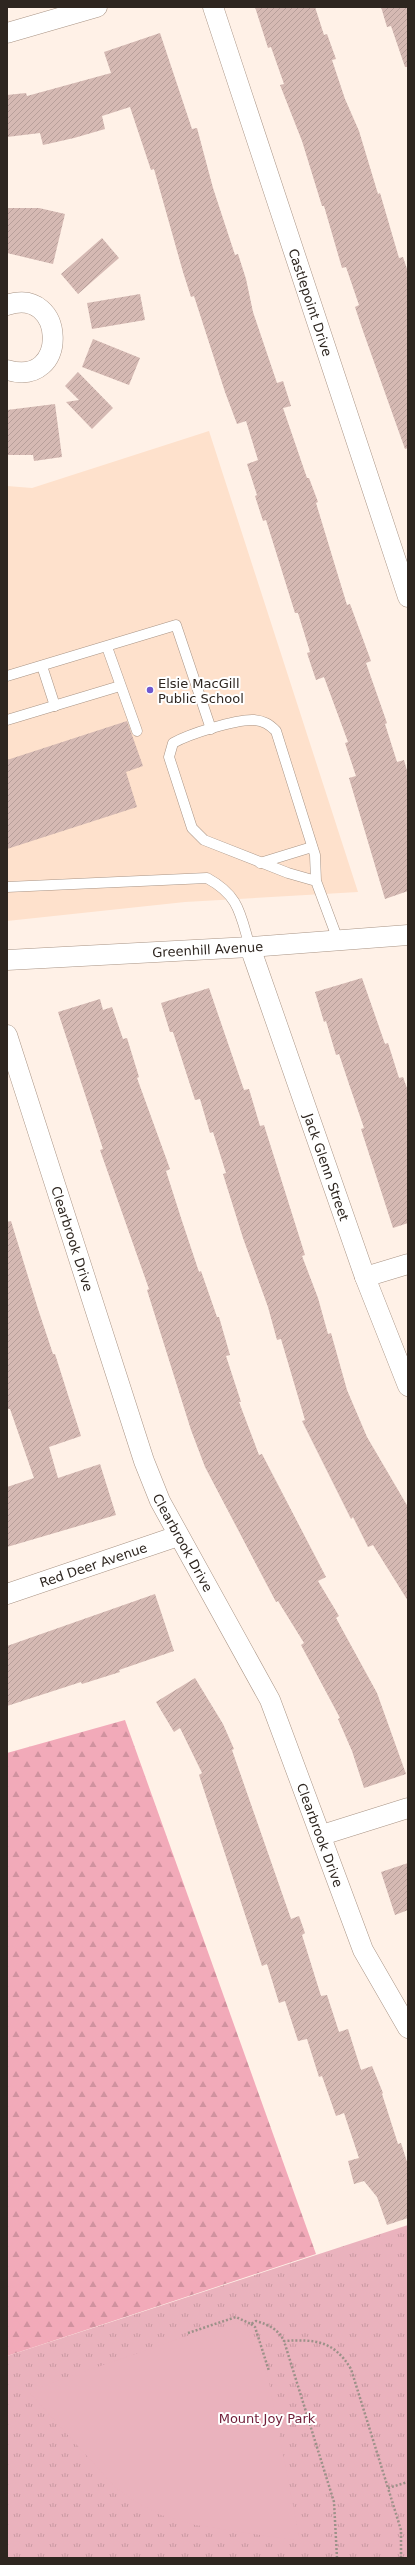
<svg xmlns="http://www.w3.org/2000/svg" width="415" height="2565" font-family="'DejaVu Sans',sans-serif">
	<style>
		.built { fill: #fee1cc }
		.grass { fill: url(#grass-tufts) }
		.forest { fill: url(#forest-firs) }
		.pitch { fill: #eab2bd }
		.building { fill: url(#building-hatch) }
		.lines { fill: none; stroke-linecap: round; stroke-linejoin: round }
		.service-casing { stroke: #a99485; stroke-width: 11 }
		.minor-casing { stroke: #a99485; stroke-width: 21 }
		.path { stroke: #9c9189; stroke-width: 2.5; stroke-dasharray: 2 2; stroke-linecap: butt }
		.service { stroke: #fff; stroke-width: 10 }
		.minor { stroke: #fff; stroke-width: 20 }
		.poi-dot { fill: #6f58d1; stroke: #fff; stroke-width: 1.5 }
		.labels { text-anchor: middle; stroke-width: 4; stroke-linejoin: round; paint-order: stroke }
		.street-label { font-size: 13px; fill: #2e2620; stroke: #fff }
		.poi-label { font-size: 13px; fill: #2e2620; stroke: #fff; text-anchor: start }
		.park-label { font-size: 13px; fill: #701d38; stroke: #fff }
	</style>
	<defs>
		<pattern id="grass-tufts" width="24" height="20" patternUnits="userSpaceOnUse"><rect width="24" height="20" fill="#eab2bd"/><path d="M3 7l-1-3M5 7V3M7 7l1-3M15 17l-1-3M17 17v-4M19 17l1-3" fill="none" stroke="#c999a2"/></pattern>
		<pattern id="forest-firs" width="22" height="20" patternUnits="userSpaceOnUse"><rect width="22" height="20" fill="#f2aab9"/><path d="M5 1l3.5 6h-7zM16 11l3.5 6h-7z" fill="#d0929f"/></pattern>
		<pattern id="building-hatch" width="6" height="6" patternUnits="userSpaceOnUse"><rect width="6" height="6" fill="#d5b9b3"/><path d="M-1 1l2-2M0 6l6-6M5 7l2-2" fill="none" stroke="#b79f9a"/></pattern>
	</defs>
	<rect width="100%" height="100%" fill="#fff1e7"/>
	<!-- built -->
	<path class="built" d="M 209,431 L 358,892 L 185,902 L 7,921 L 7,486 L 32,488 Z"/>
	<!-- grass -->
	<path class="grass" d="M 408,2225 L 408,2558 L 7,2557 L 7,2356 Z"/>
	<!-- forest -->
	<path class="forest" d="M 125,1720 L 316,2254 L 7,2356 L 7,1753 Z"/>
	<!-- pitch -->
	<path class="pitch" d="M 239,2322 L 247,2326 L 255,2351 L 259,2350 L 268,2377 L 300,2541 L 195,2525 L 161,2515 L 136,2502 L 115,2487 L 28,2391 L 213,2327 L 215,2330 Z"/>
	<!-- building -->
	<g class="building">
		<path d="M 255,7 L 315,7 L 324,35 L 327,34 L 336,59 L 332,60 L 345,99 L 359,131 L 378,194 L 380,193 L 399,258 L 403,257 L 408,272 L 408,448 L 405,449 L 363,331 L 355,307 L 359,305 L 346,267 L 342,268 L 324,206 L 322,206 L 302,141 L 280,85 L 284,84 L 271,47 L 268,48 Z"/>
		<path d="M 381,7 L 408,7 L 408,67 L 405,67 L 391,26 L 387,27 Z"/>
		<path d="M 160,33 L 192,129 L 197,128 L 213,188 L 235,255 L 238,254 L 246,279 L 253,312 L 277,383 L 283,381 L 291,406 L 283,408 L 307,478 L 309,478 L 318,502 L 316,503 L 347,605 L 350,604 L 371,661 L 366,663 L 387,723 L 385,724 L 397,762 L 404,760 L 408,774 L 408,891 L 385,899 L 349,778 L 356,776 L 345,743 L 348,742 L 324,677 L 316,680 L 307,653 L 310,652 L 298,613 L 295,613 L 266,520 L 263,521 L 255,496 L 257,495 L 247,464 L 258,460 L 246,421 L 237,424 L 225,392 L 194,296 L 191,297 L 183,272 L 154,169 L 151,170 L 130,107 L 102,116 L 105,129 L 74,138 L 43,145 L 40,133 L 7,137 L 7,95 L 26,93 L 27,96 L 111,73 L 104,52 Z"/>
		<path d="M 7,208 L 39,208 L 65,214 L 53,264 L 7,253 Z"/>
		<path d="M 102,238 L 119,258 L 78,294 L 61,274 Z"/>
		<path d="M 140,294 L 145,320 L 92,329 L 87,303 Z"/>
		<path d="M 93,339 L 140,358 L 129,385 L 82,367 Z"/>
		<path d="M 78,372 L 113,408 L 92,429 L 66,402 L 79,400 L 65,386 Z"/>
		<path d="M 55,404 L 62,457 L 34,461 L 33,455 L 7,455 L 7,410 Z"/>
		<path d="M 127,721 L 143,766 L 126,772 L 137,807 L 7,849 L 7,760 Z"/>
		<path d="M 362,978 L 385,1044 L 388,1043 L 399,1078 L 403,1077 L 408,1091 L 408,1223 L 393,1228 L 361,1129 L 364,1128 L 350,1087 L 339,1054 L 336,1055 L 326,1021 L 324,1022 L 315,992 Z"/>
		<path d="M 209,988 L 244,1090 L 249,1089 L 260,1126 L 264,1125 L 305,1255 L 302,1256 L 318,1298 L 328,1334 L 331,1333 L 347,1390 L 367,1437 L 408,1507 L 408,1601 L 373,1545 L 368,1547 L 353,1517 L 351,1519 L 302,1421 L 305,1420 L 281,1339 L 277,1340 L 268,1307 L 243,1238 L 223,1174 L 226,1173 L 213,1132 L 210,1133 L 200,1099 L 195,1100 L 173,1032 L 170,1032 L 161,1003 Z"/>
		<path d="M 100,999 L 103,1010 L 112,1007 L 123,1039 L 127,1038 L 139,1077 L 137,1078 L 170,1169 L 166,1171 L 181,1218 L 199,1272 L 201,1271 L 217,1317 L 219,1317 L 230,1355 L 226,1356 L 241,1402 L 239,1402 L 259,1455 L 262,1454 L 326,1577 L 318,1581 L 339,1616 L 336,1618 L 377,1693 L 406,1774 L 364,1788 L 352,1751 L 338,1719 L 340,1718 L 301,1645 L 304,1643 L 278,1601 L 276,1602 L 205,1467 L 191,1430 L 147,1290 L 149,1289 L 100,1150 L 103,1149 L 58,1012 Z"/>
		<path d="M 11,1221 L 38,1309 L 53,1354 L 55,1354 L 81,1436 L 49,1447 L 58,1478 L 100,1464 L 116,1515 L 7,1547 L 7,1487 L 34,1478 L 10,1409 L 7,1409 L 7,1222 Z"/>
		<path d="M 155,1594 L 174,1651 L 119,1670 L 120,1672 L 82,1684 L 81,1682 L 7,1706 L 7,1646 Z"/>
		<path d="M 195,1678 L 223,1724 L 234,1749 L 232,1750 L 247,1793 L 291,1919 L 299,1916 L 305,1933 L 302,1935 L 321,1996 L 327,1995 L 339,2032 L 348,2029 L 361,2070 L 372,2066 L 383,2093 L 382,2094 L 398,2144 L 401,2143 L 408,2165 L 408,2218 L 387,2225 L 377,2197 L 364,2181 L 354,2184 L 348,2161 L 359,2158 L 344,2113 L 336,2116 L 322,2076 L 319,2077 L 307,2039 L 298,2041 L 285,2001 L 279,2003 L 267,1964 L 262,1966 L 199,1775 L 202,1773 L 180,1728 L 174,1732 L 156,1702 Z"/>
		<path d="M 408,1863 L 408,1910 L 395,1915 L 381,1872 Z"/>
	</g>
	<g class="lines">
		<defs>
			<g id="service">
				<path d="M 107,647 L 137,731"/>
				<path d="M 42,666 L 55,706"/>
				<path d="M 7,676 L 176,625 L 211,729"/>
				<path d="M 7,720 L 120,686"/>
				<path d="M 260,863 L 312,847"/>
				<path d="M 316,881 L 288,873 L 204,840 L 192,828 L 169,757 L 173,743 C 189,734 236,719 254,720 C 264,721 269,724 276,731 L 315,855 L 316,881 L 338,940"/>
				<path d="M 7,887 L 207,878 C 240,896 240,914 250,947"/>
			</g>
			<g id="minor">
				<path id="s1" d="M 213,7 L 408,597"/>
				<path d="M 7,33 L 97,7"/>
				<path d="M 7,305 C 66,285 70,389 7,370"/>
				<path id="s2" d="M 250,947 L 365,1277 L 408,1386"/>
				<path id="s3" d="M 7,960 L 250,947 L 408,935"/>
				<path id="s4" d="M 7,1035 L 144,1461 L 160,1501 L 270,1700 L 363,1950 L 408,2028"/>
				<path d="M 365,1277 L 408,1264"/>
				<path id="s5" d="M 7,1594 L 178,1536"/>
				<path d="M 322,1835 L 408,1808"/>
			</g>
		</defs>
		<!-- service casing -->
		<use href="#service" class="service-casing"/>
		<!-- minor casing -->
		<use href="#minor" class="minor-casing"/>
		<!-- path -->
		<g class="path">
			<path d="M 251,2324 L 255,2327 L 269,2371"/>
			<path d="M 188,2333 L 236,2317 L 251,2324 L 256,2321 C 269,2325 278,2329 284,2341"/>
			<path d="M 337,2558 L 334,2502 L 284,2341 C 316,2339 334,2341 351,2369 L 388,2488"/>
			<path d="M 401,2558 L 401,2530 L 388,2488 L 408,2482"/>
		</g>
		<!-- service -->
		<use href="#service" class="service"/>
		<!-- minor -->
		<use href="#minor" class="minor"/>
	</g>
	<!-- markers -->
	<circle class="poi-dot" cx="150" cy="690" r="4"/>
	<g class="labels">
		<!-- street labels -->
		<g class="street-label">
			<text dy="5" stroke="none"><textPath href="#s1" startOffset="311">Castlepoint Drive</textPath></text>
			<text dy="5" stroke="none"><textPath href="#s3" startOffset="201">Greenhill Avenue</textPath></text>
			<text dy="5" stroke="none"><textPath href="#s2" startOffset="233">Jack Glenn Street</textPath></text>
			<text dy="5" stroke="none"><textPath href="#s4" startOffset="214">Clearbrook Drive</textPath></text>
			<text dy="5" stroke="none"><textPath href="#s4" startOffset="538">Clearbrook Drive</textPath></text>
			<text dy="5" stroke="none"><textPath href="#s5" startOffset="91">Red Deer Avenue</textPath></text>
			<text dy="5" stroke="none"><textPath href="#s4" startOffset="862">Clearbrook Drive</textPath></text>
		</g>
		<!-- poi labels -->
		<g class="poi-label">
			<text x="158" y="688">Elsie MacGill<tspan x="158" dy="15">Public School</tspan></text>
		</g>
		<!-- park labels -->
		<g class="park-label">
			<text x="267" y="2423">Mount Joy Park</text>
		</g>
	</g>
	<!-- border -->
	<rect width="415" height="2565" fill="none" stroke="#2e2620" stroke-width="16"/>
</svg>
